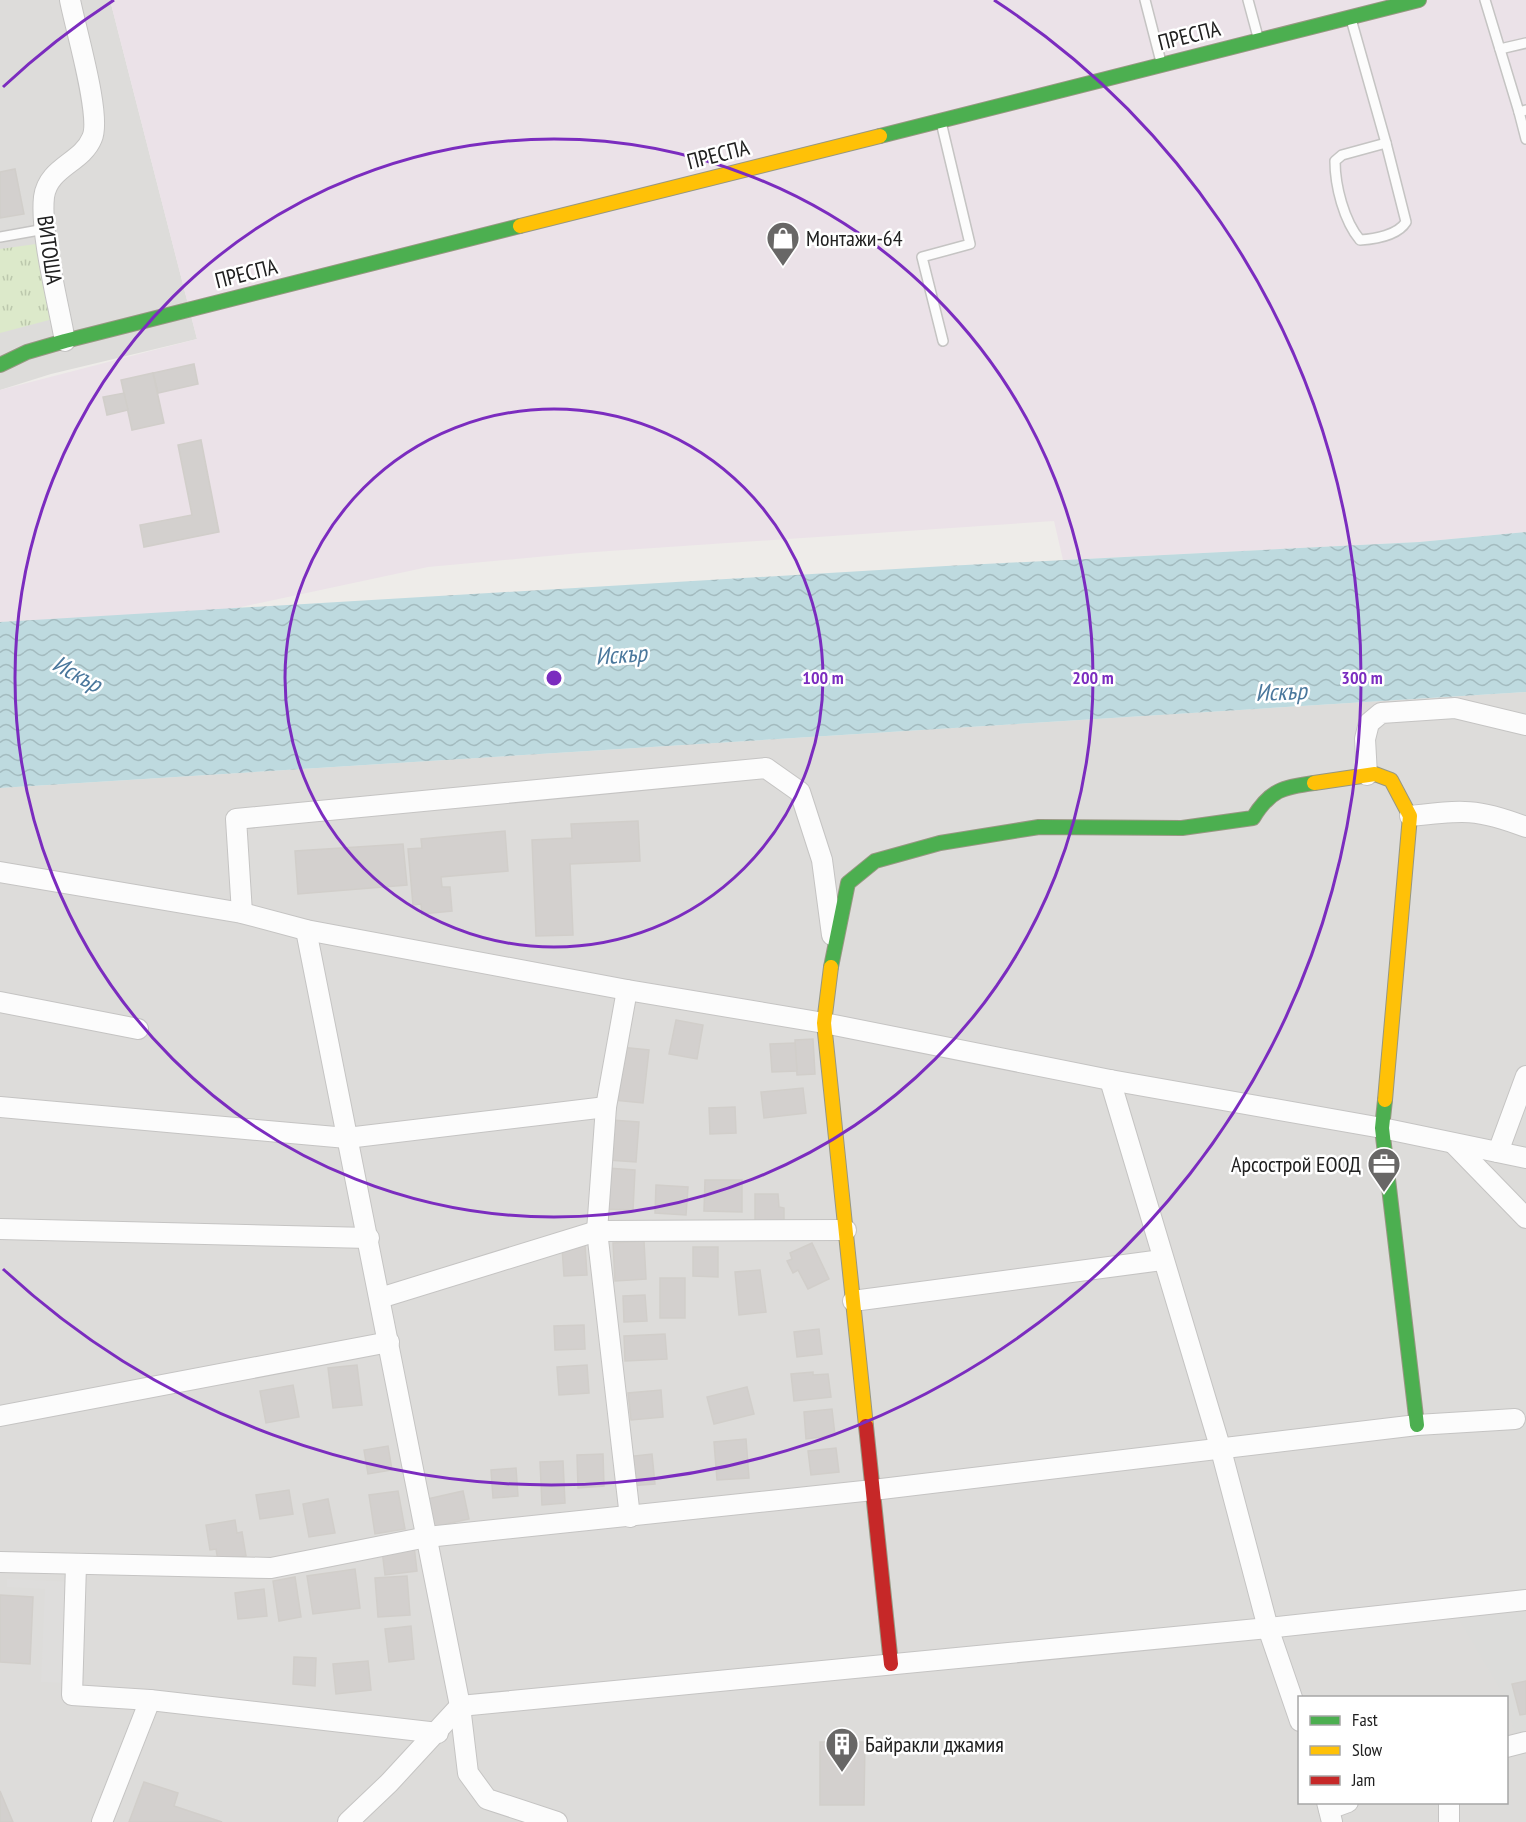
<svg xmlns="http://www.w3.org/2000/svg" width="1526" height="1822" font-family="'PT Sans Narrow',sans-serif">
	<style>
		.residential { fill: #dddcda; fill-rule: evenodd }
		.industrial { fill: #ebe2e8 }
		.religious { fill: #dcdcda }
		.grass { fill: url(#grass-tufts) }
		.parking { fill: #dedddc }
		.water { fill: url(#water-waves) }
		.building { fill: #d3d0ce; stroke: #d1ceca; stroke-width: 1.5 }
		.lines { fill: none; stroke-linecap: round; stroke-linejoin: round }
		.lane-casing { stroke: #c5c4c3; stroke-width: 12 }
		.street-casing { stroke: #c5c4c3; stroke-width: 22 }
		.fast-casing { stroke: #979782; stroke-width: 16 }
		.slow-casing { stroke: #979782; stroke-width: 16 }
		.jam-casing { stroke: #979782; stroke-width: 16 }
		.lane { stroke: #fcfcfc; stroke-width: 9 }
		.street { stroke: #fcfcfc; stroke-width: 20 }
		.fast { stroke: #4caf50; stroke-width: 14 }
		.slow { stroke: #ffc107; stroke-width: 14 }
		.jam { stroke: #c62828; stroke-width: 14 }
		.ring { fill: none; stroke: #7b2cbf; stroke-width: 3 }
		.labels { text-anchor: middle; stroke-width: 5; stroke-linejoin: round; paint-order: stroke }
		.street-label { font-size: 22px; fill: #202020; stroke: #fff }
		.poi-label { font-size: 22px; fill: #202020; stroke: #fff; text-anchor: start }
		.water-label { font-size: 24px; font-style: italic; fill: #4a779c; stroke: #fff }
		.centre { fill: #7b2cbf; stroke: #fff; stroke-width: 3 }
		.ring-label { font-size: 18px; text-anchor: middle; font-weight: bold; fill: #7b2cbf; stroke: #fff; stroke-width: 5; stroke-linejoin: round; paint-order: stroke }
	</style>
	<defs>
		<pattern id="grass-tufts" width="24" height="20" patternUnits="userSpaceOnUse" patternTransform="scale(1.5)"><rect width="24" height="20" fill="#dce9ca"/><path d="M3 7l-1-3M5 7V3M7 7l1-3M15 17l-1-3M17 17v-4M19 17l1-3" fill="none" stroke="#bcc8ad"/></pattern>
		<pattern id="water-waves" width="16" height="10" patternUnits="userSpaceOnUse" patternTransform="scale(1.5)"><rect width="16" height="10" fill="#bedadf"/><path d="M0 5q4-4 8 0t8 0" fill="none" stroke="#a3bbbf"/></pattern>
	</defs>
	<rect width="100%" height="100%" fill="#eeece9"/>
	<!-- residential -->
	<g class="residential">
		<path d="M 0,0 L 110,0 L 197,339 L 51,374 L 0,390 Z"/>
		<path d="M 1526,692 L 1526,1822 L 0,1822 L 0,788 ZM 1300,1698 L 1506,1698 L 1506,1802 L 1300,1802 Z"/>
	</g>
	<!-- industrial -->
	<path class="industrial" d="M 110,0 L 1526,0 L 1526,532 L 1419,542 L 1063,560 L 1054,521 L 580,553 L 428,567 L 222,611 L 0,622 L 0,390 L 197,339 Z"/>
	<!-- religious -->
	<path class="religious" d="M 1526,1600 L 1526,1742 L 1517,1743 L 1506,1698 L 1451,1606 Z"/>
	<!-- grass -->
	<path class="grass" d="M 36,244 L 44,251 L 53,319 L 0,333 L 0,249 Z"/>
	<!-- parking -->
	<path class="parking" d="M 7,1579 L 77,1582 L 72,1683 L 41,1682 L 45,1589 L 7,1587 Z"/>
	<!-- water -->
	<path class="water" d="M 1526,532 L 1526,692 L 0,788 L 0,622 L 946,566 L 1419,542 Z"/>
	<!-- building -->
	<g class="building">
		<path d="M 15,169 L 24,214 L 0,218 L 0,172 Z"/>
		<path d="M 194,364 L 198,384 L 158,393 L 153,373 Z"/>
		<path d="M 153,373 L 164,423 L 132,430 L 121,380 Z"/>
		<path d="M 124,393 L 128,410 L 107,415 L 103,397 Z"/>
		<path d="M 201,440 L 219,532 L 144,547 L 140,525 L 192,515 L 178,445 Z"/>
		<path d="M 638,821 L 640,861 L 570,864 L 573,935 L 536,936 L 532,840 L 572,838 L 571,824 Z"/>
		<path d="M 505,831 L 508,871 L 441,877 L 442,887 L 450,887 L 452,911 L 422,914 L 421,904 L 413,905 L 408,849 L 422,848 L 421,839 Z"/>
		<path d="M 403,844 L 407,885 L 298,894 L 295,851 Z"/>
		<path d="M 676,1020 L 703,1025 L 697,1059 L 669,1054 Z"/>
		<path d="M 813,1039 L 815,1074 L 797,1075 L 795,1040 Z"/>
		<path d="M 795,1043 L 797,1071 L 772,1072 L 770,1044 Z"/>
		<path d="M 620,1047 L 649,1050 L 643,1103 L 614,1100 Z"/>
		<path d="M 803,1088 L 806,1113 L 764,1118 L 761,1092 Z"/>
		<path d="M 735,1107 L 736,1133 L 710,1134 L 709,1108 Z"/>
		<path d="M 611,1120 L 639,1122 L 636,1162 L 608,1160 Z"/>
		<path d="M 607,1168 L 635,1170 L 633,1210 L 604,1209 Z"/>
		<path d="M 705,1180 L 742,1180 L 742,1212 L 704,1211 Z"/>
		<path d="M 656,1185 L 688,1187 L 686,1215 L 655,1213 Z"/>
		<path d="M 755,1194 L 778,1194 L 779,1207 L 784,1208 L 784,1222 L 755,1222 Z"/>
		<path d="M 644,1241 L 646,1279 L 615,1281 L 613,1243 Z"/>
		<path d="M 812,1243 L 829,1279 L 808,1289 L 798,1270 L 793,1273 L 787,1261 L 792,1259 L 790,1253 Z"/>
		<path d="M 585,1245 L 587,1275 L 564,1276 L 562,1247 Z"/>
		<path d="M 693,1247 L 718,1247 L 718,1277 L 693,1276 Z"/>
		<path d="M 760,1270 L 766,1312 L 739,1315 L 735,1272 Z"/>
		<rect x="660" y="1278" width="25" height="40"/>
		<path d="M 645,1295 L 647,1321 L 624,1322 L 623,1296 Z"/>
		<path d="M 584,1325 L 585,1349 L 555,1350 L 554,1326 Z"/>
		<path d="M 819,1329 L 822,1354 L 797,1357 L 794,1332 Z"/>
		<path d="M 665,1334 L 667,1359 L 625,1361 L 624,1336 Z"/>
		<path d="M 357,1365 L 362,1405 L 333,1408 L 328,1368 Z"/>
		<path d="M 587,1365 L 589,1393 L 559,1395 L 557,1367 Z"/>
		<path d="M 813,1372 L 813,1375 L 828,1374 L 831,1397 L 794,1401 L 791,1374 Z"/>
		<path d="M 293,1385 L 299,1417 L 266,1423 L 260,1391 Z"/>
		<path d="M 747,1387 L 754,1414 L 714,1424 L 707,1397 Z"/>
		<path d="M 661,1390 L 663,1417 L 631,1420 L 628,1393 Z"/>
		<path d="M 832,1409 L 835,1435 L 806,1439 L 804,1412 Z"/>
		<path d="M 746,1439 L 749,1478 L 717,1480 L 714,1442 Z"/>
		<path d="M 388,1446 L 392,1470 L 368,1474 L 364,1450 Z"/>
		<path d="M 836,1448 L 839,1472 L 811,1475 L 808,1451 Z"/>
		<path d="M 603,1454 L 604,1486 L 578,1488 L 577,1455 Z"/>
		<path d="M 652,1454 L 655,1484 L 628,1486 L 626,1457 Z"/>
		<path d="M 563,1461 L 565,1503 L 542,1505 L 540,1462 Z"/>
		<path d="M 516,1468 L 518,1496 L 493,1498 L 491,1470 Z"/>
		<path d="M 289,1490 L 293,1514 L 260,1519 L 256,1495 Z"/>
		<path d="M 398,1491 L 405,1529 L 375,1534 L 369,1495 Z"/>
		<path d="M 463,1491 L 469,1519 L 433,1527 L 427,1499 Z"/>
		<path d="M 328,1499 L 335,1533 L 309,1537 L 303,1504 Z"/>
		<path d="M 235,1520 L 237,1533 L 242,1532 L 246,1556 L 218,1561 L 216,1549 L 210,1550 L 206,1525 Z"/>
		<path d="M 414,1546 L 417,1571 L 385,1575 L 382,1550 Z"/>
		<path d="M 355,1569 L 360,1608 L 313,1614 L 307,1576 Z"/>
		<path d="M 407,1576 L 410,1615 L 378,1617 L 375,1578 Z"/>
		<path d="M 295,1577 L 301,1617 L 279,1621 L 273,1581 Z"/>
		<path d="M 264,1589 L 267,1616 L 238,1619 L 235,1593 Z"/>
		<path d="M 0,1595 L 33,1597 L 30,1664 L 0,1662 Z"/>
		<path d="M 411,1626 L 414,1659 L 389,1662 L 385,1629 Z"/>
		<path d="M 294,1657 L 316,1658 L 315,1686 L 293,1684 Z"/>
		<path d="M 368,1661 L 371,1690 L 336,1694 L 333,1664 Z"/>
		<path d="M 1526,1681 L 1526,1714 L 1520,1715 L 1512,1684 Z"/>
		<path d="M 820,1742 L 865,1742 L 864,1805 L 820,1805 Z"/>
		<path d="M 144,1782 L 178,1793 L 174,1806 L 222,1822 L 129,1822 Z"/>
		<path d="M 0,1791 L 13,1822 L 0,1822 Z"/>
	</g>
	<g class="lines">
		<defs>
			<g id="lane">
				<path d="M 1145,0 L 1161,62"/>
				<path d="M 1248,0 L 1258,37"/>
				<path d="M 1485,0 L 1519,112 L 1526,110"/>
				<path d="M 1351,19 L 1386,143"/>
				<path d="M 1500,49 L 1526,43"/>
				<path d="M 1519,112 L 1526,139"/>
				<path d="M 941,122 L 970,244 L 922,257 L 943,341"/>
				<path d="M 1386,143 L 1406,222 C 1398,235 1375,239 1360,240 C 1344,221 1335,186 1335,161 L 1342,155 Z"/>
				<path d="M 0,237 L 45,229"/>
			</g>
			<g id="street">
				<path d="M 65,341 C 58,302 40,233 44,197 C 48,167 82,163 92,138 C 102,117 75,27 70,0"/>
				<path d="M 1367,775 L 1365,739 L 1369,723 L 1381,713 L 1455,708 L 1526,725"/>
				<path d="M 1410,816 C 1462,810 1477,808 1526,827"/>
				<path d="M 0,872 L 242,913 L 306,930 L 627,990 L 824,1023 L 1110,1080 L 1382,1128 L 1526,1158"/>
				<path d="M 242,913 L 236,819 L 766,768 L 800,792 L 822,860 L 832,935"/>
				<path d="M 306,930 L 460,1706 L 468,1773 L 487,1799 L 557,1822"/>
				<path d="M 627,990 L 606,1107 L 597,1231 L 630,1517"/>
				<path d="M 0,1002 L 138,1029"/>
				<path d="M 1110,1080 L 1221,1450 L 1268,1628 L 1300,1721"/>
				<path d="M 0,1107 L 347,1138 L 606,1107"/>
				<path d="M 1454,1144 L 1526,1218"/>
				<path d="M 1498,1152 L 1526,1076"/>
				<path d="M 0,1229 L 369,1238"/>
				<path d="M 380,1298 L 597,1231 L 846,1230"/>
				<path d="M 853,1301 L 1162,1260"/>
				<path d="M 0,1416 L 389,1342"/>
				<path d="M 0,1562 L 271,1568 L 427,1537 L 873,1490 L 1417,1425 L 1515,1419"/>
				<path d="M 76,1565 L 72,1695 L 150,1700 L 438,1733"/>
				<path d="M 1506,1747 L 1526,1742"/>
				<path d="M 1327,1802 L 1332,1822"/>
				<path d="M 1449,1802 L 1449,1822"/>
				<path d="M 1329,1809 L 1348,1802"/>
				<path d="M 102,1822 L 150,1700"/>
				<path d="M 348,1822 L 389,1783 L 460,1706 L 1268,1628 L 1526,1600"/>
			</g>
			<g id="fast">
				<path d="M 880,136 L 1419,0"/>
				<path d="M 0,365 L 27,352 L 65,341 L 520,226"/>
				<path d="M 831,967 L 848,883 L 875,861 L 940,843 L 1039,827 L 1182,828 L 1253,818 C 1270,790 1283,787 1314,783"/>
				<path d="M 1385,1100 L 1382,1128 L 1417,1425"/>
			</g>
			<g id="slow">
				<path d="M 520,226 L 880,136"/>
				<path d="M 1314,783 L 1375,774 L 1391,780 L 1410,816 L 1385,1100"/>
				<path d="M 831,967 L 824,1023 L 866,1426"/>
			</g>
			<path id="jam" d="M 866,1426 L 891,1664"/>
		</defs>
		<!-- lane casing -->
		<use href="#lane" class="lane-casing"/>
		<!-- street casing -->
		<use href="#street" class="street-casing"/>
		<!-- fast casing -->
		<use href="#fast" class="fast-casing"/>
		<!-- slow casing -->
		<use href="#slow" class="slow-casing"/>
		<!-- jam casing -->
		<use href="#jam" class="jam-casing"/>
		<!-- lane -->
		<use href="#lane" class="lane"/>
		<!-- street -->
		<use href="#street" class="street"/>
		<!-- fast -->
		<use href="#fast" class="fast"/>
		<!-- slow -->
		<use href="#slow" class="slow"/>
		<!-- jam -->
		<use href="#jam" class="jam"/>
	</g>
	<!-- distance rings -->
	<g class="ring">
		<circle cx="554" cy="678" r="269"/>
		<circle cx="554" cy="678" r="539"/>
		<path d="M3 87A808 808 0 0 1 114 0M994 0A808 808 0 1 1 3 1269"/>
	</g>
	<!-- icons -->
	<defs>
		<symbol id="shop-pin" viewBox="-11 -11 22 30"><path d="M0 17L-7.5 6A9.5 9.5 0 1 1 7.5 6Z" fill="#686766" stroke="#fff"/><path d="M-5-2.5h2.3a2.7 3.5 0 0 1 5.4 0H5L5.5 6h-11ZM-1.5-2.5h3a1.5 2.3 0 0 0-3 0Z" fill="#fff"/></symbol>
		<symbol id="office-pin" viewBox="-11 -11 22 30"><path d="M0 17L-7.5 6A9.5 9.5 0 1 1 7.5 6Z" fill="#686766" stroke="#fff"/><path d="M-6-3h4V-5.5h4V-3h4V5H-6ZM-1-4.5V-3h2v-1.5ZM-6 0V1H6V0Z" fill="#fff"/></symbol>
		<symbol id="building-pin" viewBox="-11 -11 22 30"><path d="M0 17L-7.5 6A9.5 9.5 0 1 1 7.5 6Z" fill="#686766" stroke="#fff"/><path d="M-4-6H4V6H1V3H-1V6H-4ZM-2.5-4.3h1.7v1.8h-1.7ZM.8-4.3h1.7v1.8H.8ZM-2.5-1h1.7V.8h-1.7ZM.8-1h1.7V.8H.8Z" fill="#fff"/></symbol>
	</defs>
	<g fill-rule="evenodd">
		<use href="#shop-pin" x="764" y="219" width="38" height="52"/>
		<use href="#office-pin" x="1365" y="1145" width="38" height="52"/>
		<use href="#building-pin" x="823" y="1725" width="38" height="52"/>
	</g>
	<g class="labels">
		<!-- street labels -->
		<g class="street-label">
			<text transform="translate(1189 35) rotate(-14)" y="8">ПРЕСПА</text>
			<text transform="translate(718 154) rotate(-14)" y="8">ПРЕСПА</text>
			<text transform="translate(50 250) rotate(82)" y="8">ВИТОША</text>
			<text transform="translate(246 273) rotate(-14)" y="8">ПРЕСПА</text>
		</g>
		<!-- poi labels -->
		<g class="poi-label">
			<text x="806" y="246">Монтажи-64</text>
			<text x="1361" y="1172" text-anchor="end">Арсострой ЕООД</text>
			<text x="865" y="1752">Байракли джамия</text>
		</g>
		<!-- water labels -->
		<g class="water-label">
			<text transform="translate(621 655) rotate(-4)" y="8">Искър</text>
			<text transform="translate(77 674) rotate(28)" y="8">Искър</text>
			<text transform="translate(1281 692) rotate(-2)" y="8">Искър</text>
		</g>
	</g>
	<circle cx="554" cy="678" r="9" class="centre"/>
	<g class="ring-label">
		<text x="823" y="684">100 m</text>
		<text x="1093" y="684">200 m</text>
		<text x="1362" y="684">300 m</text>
	</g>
	<!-- legend -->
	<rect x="1298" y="1696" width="210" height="108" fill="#ffffff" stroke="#a6a6a6" stroke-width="1.5"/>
	<rect x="1310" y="1716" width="30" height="9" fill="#4caf50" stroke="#a6a6a6" stroke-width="1.5"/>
	<text x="1352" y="1726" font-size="18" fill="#202020">Fast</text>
	<rect x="1310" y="1746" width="30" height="9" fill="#ffc107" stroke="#a6a6a6" stroke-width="1.5"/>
	<text x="1352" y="1756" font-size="18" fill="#202020">Slow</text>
	<rect x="1310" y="1776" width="30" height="9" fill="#c62828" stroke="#a6a6a6" stroke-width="1.5"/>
	<text x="1352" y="1786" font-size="18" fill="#202020">Jam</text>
</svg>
